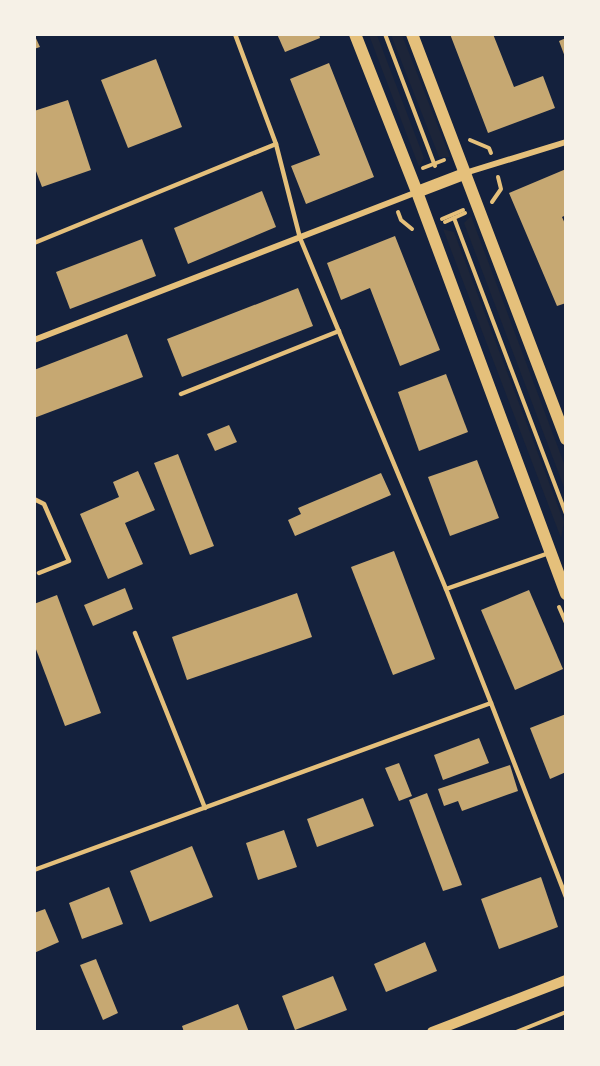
<svg xmlns="http://www.w3.org/2000/svg" width="600" height="1066" font-family="'Sofia Sans Condensed',sans-serif">
	<style>
		.green { fill: #1d2539 }
		.building { fill: #c6a872 }
		.lines { fill: none; stroke-linecap: round; stroke-linejoin: round }
		.path { stroke: #e5c07b; stroke-width: 4 }
		.service { stroke: #e5c07b; stroke-width: 4.5 }
		.minor { stroke: #e5c07b; stroke-width: 6 }
		.tertiary { stroke: #e5c07b; stroke-width: 10 }
		.secondary { stroke: #e5c07b; stroke-width: 12 }
	</style>
	<rect width="100%" height="100%" fill="#14213d"/>
	<!-- green -->
	<g class="green">
		<path d="M 369,35 L 377,35 L 424,158 L 419,167 Z"/>
		<path d="M 391,35 L 402,35 L 450,157 L 439,157 Z"/>
		<path d="M 471,216 L 565,466 L 565,490 L 464,223 Z"/>
		<path d="M 443,229 L 454,232 L 564,522 L 561,538 Z"/>
	</g>
	<!-- building -->
	<g class="building">
		<path d="M 34,34 L 40,47 L 34,49 Z"/>
		<path d="M 277,34 L 319,34 L 320,38 L 285,52 Z"/>
		<path d="M 450,34 L 493,34 L 514,87 L 543,76 L 555,108 L 488,133 Z"/>
		<path d="M 566,38 L 566,57 L 565,57 L 559,41 Z"/>
		<path d="M 156,59 L 182,127 L 128,148 L 101,80 Z"/>
		<path d="M 329,63 L 374,177 L 306,204 L 291,166 L 320,155 L 290,79 Z"/>
		<path d="M 68,100 L 91,170 L 42,187 L 34,166 L 34,111 Z"/>
		<path d="M 566,169 L 566,215 L 562,217 L 566,226 L 566,303 L 557,306 L 509,193 Z"/>
		<path d="M 262,191 L 276,227 L 188,264 L 174,228 Z"/>
		<path d="M 395,236 L 440,350 L 400,366 L 370,288 L 341,300 L 327,263 Z"/>
		<path d="M 142,239 L 156,276 L 70,309 L 56,272 Z"/>
		<path d="M 298,288 L 313,326 L 182,377 L 167,339 Z"/>
		<path d="M 127,334 L 143,377 L 34,418 L 34,370 Z"/>
		<path d="M 446,374 L 468,432 L 419,451 L 398,392 Z"/>
		<path d="M 229,425 L 237,442 L 215,451 L 207,434 Z"/>
		<path d="M 178,454 L 214,546 L 190,555 L 154,463 Z"/>
		<path d="M 477,460 L 499,518 L 450,536 L 428,477 Z"/>
		<path d="M 138,471 L 155,510 L 125,523 L 143,564 L 108,579 L 80,514 L 119,497 L 113,482 Z"/>
		<path d="M 381,473 L 391,495 L 295,536 L 288,520 L 301,514 L 298,508 Z"/>
		<path d="M 394,551 L 435,659 L 393,675 L 351,567 Z"/>
		<path d="M 125,588 L 133,609 L 93,626 L 84,605 Z"/>
		<path d="M 529,590 L 563,669 L 515,690 L 481,610 Z"/>
		<path d="M 297,593 L 312,637 L 187,680 L 172,637 Z"/>
		<path d="M 57,595 L 101,713 L 65,726 L 34,644 L 34,604 Z"/>
		<path d="M 566,714 L 566,772 L 550,779 L 530,728 Z"/>
		<path d="M 479,738 L 489,763 L 443,780 L 434,755 Z"/>
		<path d="M 399,763 L 412,796 L 399,801 L 385,768 Z"/>
		<path d="M 510,765 L 518,791 L 462,811 L 458,801 L 444,806 L 438,789 Z"/>
		<path d="M 427,793 L 462,885 L 443,891 L 409,800 Z"/>
		<path d="M 363,798 L 374,826 L 317,847 L 307,819 Z"/>
		<path d="M 284,830 L 297,867 L 258,880 L 246,843 Z"/>
		<path d="M 192,846 L 213,897 L 150,922 L 130,871 Z"/>
		<path d="M 541,877 L 558,927 L 499,949 L 481,899 Z"/>
		<path d="M 109,887 L 123,924 L 82,939 L 69,903 Z"/>
		<path d="M 45,909 L 59,942 L 34,953 L 34,913 Z"/>
		<path d="M 425,942 L 437,971 L 386,992 L 374,964 Z"/>
		<path d="M 96,959 L 118,1013 L 103,1020 L 80,965 Z"/>
		<path d="M 333,976 L 347,1010 L 295,1030 L 282,996 Z"/>
		<path d="M 238,1004 L 249,1032 L 184,1032 L 182,1026 Z"/>
	</g>
	<g class="lines">
		<!-- path -->
		<g class="path">
			<path d="M 385,34 L 435,166"/>
			<path d="M 470,140 L 489,148 L 491,153"/>
			<path d="M 423,168 L 444,160"/>
			<path d="M 492,202 L 501,189 L 498,177"/>
			<path d="M 398,212 L 401,220 L 412,229"/>
			<path d="M 454,218 L 566,514"/>
			<path d="M 442,219 L 463,210"/>
			<path d="M 445,222 L 465,213"/>
			<path d="M 559,607 L 566,623"/>
			<path d="M 516,1032 L 566,1012"/>
		</g>
		<!-- service -->
		<g class="service">
			<path d="M 235,34 L 276,144 L 300,238 L 446,589"/>
			<path d="M 34,243 L 276,144"/>
			<path d="M 181,394 L 339,331"/>
			<path d="M 34,499 L 44,504 L 69,561 L 39,573"/>
			<path d="M 135,633 L 205,808"/>
			<path d="M 491,703 L 446,589 L 549,553"/>
			<path d="M 34,870 L 491,703 L 566,897"/>
		</g>
		<!-- minor -->
		<g class="minor">
			<path d="M 465,173 L 566,142"/>
			<path d="M 34,340 L 417,192"/>
		</g>
		<!-- tertiary -->
		<path class="tertiary" d="M 432,1032 L 566,980"/>
		<!-- secondary -->
		<g class="secondary">
			<path d="M 355,34 L 417,192 L 566,594"/>
			<path d="M 412,34 L 566,439"/>
			<path d="M 417,192 L 464,174"/>
		</g>
	</g>
	<!-- border -->
	<rect width="600" height="1066" fill="none" stroke="#f6f1e7" stroke-width="72"/>
</svg>
